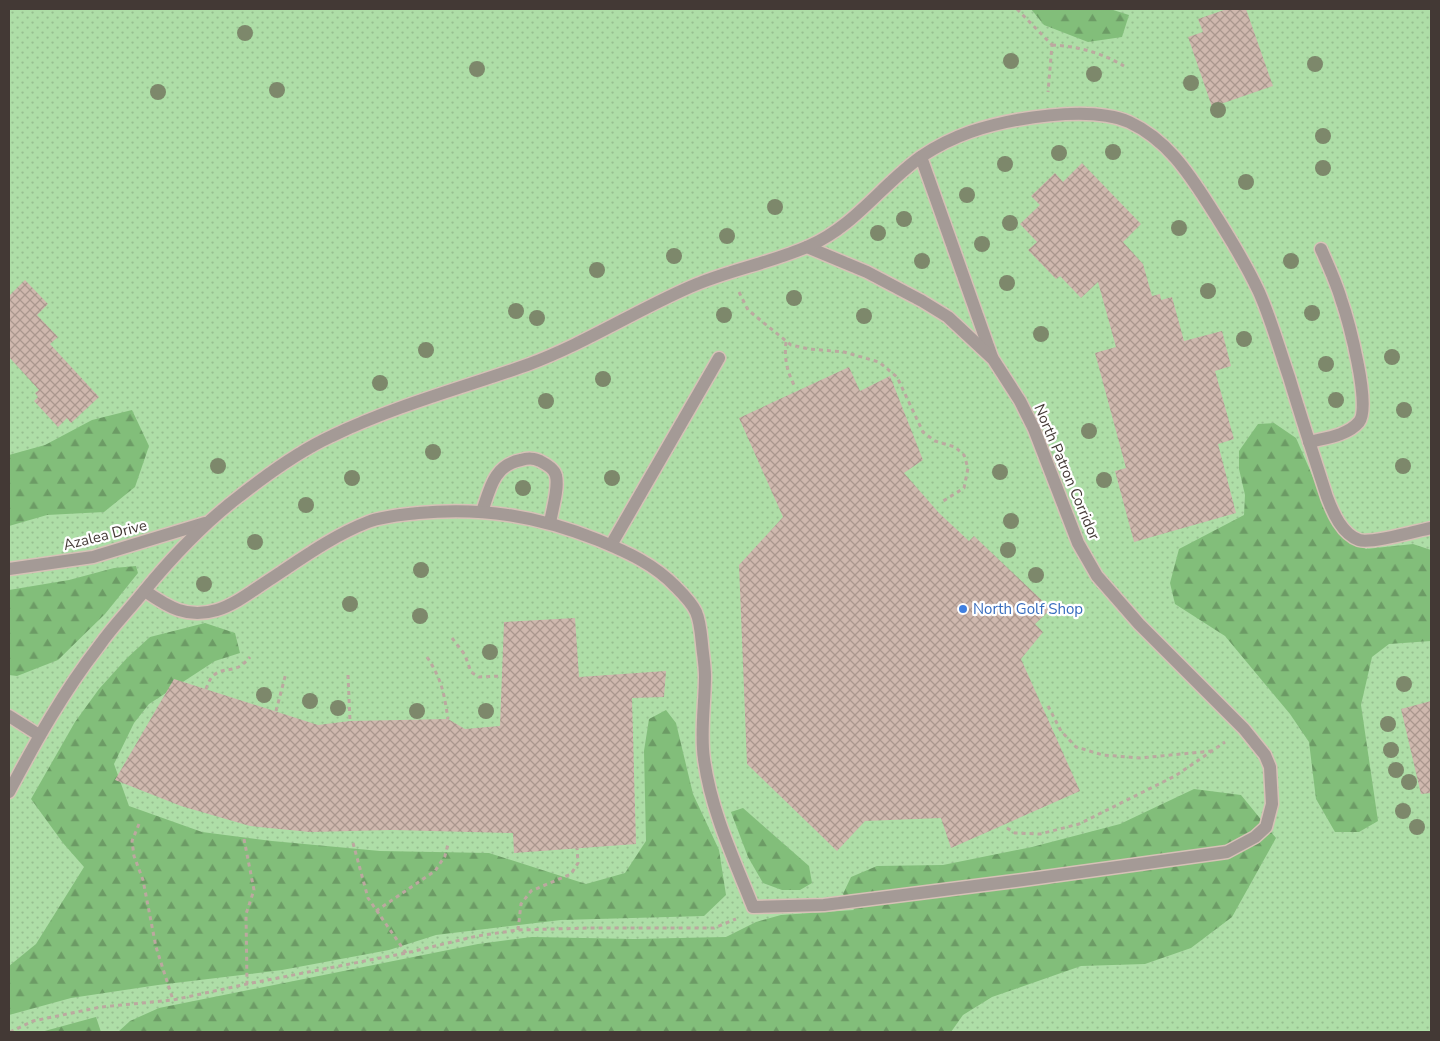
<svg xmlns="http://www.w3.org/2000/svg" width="1440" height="1041" font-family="'Nunito Sans',sans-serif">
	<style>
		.grass { fill: url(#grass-dots) }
		.forest { fill: url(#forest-firs) }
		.building { fill: url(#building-cross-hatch) }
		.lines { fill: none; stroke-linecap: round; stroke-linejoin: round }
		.service-casing { stroke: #d6c1b7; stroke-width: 15 }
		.path { stroke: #bca8a0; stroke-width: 3; stroke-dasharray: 4 4; stroke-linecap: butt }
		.service { stroke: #a49a96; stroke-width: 12 }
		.tree { fill: #7d886b }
		.shop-dot { fill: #3f7fe0; stroke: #fff; stroke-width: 2 }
		.labels { text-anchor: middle; stroke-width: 4.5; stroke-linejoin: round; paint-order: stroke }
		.street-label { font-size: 15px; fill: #433935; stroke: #fff }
		.shop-label { font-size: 15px; fill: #366cbe; stroke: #fff; text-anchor: start }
	</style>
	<defs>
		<pattern id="grass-dots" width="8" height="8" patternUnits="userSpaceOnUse" patternTransform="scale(1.25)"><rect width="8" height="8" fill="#aedea7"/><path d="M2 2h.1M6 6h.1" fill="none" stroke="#97bf90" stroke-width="1.8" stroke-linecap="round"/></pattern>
		<pattern id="forest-firs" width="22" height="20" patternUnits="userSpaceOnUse" patternTransform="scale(1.25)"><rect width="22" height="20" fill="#82be7a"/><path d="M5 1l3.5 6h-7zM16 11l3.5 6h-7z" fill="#6c9b65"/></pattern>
		<pattern id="building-cross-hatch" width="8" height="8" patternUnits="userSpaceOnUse" patternTransform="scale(1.25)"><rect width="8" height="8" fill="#cfb8ae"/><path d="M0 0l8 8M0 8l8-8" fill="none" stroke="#aa978e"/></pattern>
	</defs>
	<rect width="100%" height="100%" fill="#fbe3d8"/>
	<!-- grass -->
	<rect class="grass" x="9" y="9" width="1422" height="1023"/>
	<!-- forest -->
	<g class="forest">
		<path d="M 1031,9 L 1110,9 L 1129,15 L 1122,37 L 1088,42 L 1044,25 Z"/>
		<path d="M 132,410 L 149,446 L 135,487 L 104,512 L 47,515 L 9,526 L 9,455 L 45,445 L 92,420 Z"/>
		<path d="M 1274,423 L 1296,438 L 1334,526 L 1366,549 L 1413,544 L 1431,550 L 1431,641 L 1389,644 L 1372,657 L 1361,705 L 1378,821 L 1359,832 L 1335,832 L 1316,799 L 1309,742 L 1290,714 L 1225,636 L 1175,604 L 1170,583 L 1179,549 L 1244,515 L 1245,495 L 1239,469 L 1239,451 L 1258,424 Z"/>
		<path d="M 136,566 L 138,573 L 105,614 L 58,660 L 17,676 L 9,675 L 9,590 L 69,580 L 114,568 Z"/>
		<path d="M 205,623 L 235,633 L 240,653 L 215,661 L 149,704 L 134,723 L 114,764 L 129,806 L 202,832 L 272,841 L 380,851 L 489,853 L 586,884 L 625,873 L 646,841 L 644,751 L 649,719 L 666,710 L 676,723 L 693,794 L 719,850 L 726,895 L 704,916 L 561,920 L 436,935 L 389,950 L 282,970 L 158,985 L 71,998 L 9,1015 L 9,966 L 36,944 L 84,867 L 63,843 L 31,799 L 75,722 L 99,689 L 127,658 L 150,637 Z"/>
		<path d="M 1194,789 L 1241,795 L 1276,838 L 1232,917 L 1191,948 L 1145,964 L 1081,966 L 992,997 L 963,1015 L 951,1032 L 118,1032 L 130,1021 L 159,1008 L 478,944 L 532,937 L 634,939 L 726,937 L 756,922 L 781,915 L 854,910 L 843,894 L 851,877 L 877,866 L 943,865 L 1032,847 L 1120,824 Z"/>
		<path d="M 743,808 L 809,866 L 812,883 L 800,890 L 782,890 L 763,883 L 748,857 L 731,812 Z"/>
		<path d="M 96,1017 L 101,1032 L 41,1032 Z"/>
	</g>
	<!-- building -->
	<g class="building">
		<path d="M 1227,9 L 1246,9 L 1273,86 L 1212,107 L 1188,37 L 1203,32 L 1198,19 Z"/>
		<path d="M 1082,163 L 1141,224 L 1123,242 L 1143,264 L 1152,296 L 1160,294 L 1161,300 L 1172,297 L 1184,341 L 1222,331 L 1231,366 L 1215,371 L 1234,439 L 1218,444 L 1236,513 L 1134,542 L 1115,471 L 1126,468 L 1095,353 L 1116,347 L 1098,282 L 1081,298 L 1060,276 L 1056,279 L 1028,250 L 1037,242 L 1020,224 L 1040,205 L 1031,196 L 1055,173 L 1063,182 Z"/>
		<path d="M 25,280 L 48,304 L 37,315 L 58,337 L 50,344 L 99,397 L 71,423 L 67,418 L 58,427 L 34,401 L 38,397 L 35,393 L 39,390 L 9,357 L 9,296 Z"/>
		<path d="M 849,367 L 860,391 L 890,376 L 923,460 L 904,473 L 939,513 L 969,541 L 974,536 L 1051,609 L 1035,624 L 1043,632 L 1021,659 L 1080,791 L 951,848 L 941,818 L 865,821 L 837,851 L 747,764 L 739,565 L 783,517 L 739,418 Z"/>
		<path d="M 575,618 L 579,677 L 666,671 L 664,697 L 632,698 L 636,844 L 514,853 L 513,833 L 392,830 L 310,832 L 250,826 L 181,806 L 115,780 L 174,679 L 318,725 L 350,721 L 448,719 L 465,729 L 500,726 L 504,622 Z"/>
		<path d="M 1431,701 L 1431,793 L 1421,794 L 1401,709 Z"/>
	</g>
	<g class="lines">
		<defs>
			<g id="service">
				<path d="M 921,157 L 992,357"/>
				<path d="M 1309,442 C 1325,438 1347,436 1359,422 C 1372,407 1348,319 1341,299 C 1336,282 1328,265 1321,249"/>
				<path d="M 482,512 C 490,488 494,465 521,460 C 527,458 535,458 540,461 C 546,464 555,469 556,476 C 559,488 552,510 550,523"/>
				<path d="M 611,545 L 719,358"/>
				<path d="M 9,569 L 93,557 L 205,523"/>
				<path d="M 145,591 C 168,607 187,619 217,610 C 236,604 252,591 269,580 C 301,559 332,536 368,522 C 384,516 402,515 418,513 C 483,507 538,516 598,540 C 627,552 654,564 676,587 C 683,594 692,603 696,612 C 700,621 701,634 702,644 C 703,655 705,666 705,676 C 705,704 700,732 704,759 C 711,811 734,859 753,907 L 824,905 L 1023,880 L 1227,852 L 1255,837 L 1266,827 L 1272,804 L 1270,767 L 1265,755 L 1244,729 L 1139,624 L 1097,576 L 1078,543 L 1034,429 L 1020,401 L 993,359 L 948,317 L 922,301 L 867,272 L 807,247"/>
				<path d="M 9,716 L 39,735"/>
				<path d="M 9,792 C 36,741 64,691 99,646 C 113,626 130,609 145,590 C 174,555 205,522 241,495 C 269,473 299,451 332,436 C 394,406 462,388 527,365 C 584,344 635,311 690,287 C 728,270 771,263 809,246 C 855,226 882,184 922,156 C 937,146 953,138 970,132 C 1011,118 1089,105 1129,122 C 1166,139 1188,172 1209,205 C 1227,233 1245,262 1259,292 C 1271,319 1279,348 1289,377 C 1301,417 1314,457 1327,497 C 1333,513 1342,534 1359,540 C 1371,544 1416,531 1431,528"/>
			</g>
		</defs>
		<!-- service casing -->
		<use href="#service" class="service-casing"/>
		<!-- path -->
		<g class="path">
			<path d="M 1017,9 L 1052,45 L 1048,92"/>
			<path d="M 1052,45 C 1077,46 1102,53 1124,66"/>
			<path d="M 739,292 L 748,310 L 791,345 L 809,349 L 844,352 L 879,362 L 897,377 L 923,432 L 935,441 L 955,447 L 964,455 L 968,468 L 964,488 L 940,503"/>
			<path d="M 786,342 C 784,358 787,371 794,385"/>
			<path d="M 452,638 L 465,655 L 471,672 L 479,677 L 502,676"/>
			<path d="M 427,657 C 442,680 444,693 448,719"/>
			<path d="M 348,675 L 350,721"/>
			<path d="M 206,689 C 208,684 210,678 214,675 C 227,665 234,676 250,657"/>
			<path d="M 1048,706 L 1061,731 L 1076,747 L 1103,755 L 1140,758 L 1212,751"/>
			<path d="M 276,711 L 286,673"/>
			<path d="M 139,824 L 132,841 L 134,856 L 143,880 L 156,947 L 173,1000"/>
			<path d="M 1007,828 L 1015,833 L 1040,834 L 1079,824 L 1175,776 L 1225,742"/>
			<path d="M 244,839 L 254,890 L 246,914 L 247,984"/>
			<path d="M 353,843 L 368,898 L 406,953"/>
			<path d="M 376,911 L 435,871 L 445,856 L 448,844"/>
			<path d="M 518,930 L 521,904 L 531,891 L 571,874 L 578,863 L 577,848"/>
			<path d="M 10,1032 L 33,1021 L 101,1007 L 173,1000 L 247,984 L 406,953 L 477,936 L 518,930 L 590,928 L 714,928 L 736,919"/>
		</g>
		<!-- service -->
		<use href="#service" class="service"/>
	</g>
	<!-- trees -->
	<g class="tree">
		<circle cx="245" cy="33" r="8"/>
		<circle cx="1011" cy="61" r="8"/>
		<circle cx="1315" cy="64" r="8"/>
		<circle cx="477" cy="69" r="8"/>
		<circle cx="1094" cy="74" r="8"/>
		<circle cx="1191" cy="83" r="8"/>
		<circle cx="277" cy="90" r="8"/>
		<circle cx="158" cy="92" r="8"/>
		<circle cx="1218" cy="110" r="8"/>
		<circle cx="1323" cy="136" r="8"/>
		<circle cx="1113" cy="152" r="8"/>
		<circle cx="1059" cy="153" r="8"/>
		<circle cx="1005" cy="164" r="8"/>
		<circle cx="1323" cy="168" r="8"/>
		<circle cx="1246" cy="182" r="8"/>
		<circle cx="967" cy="195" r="8"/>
		<circle cx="775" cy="207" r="8"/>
		<circle cx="904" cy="219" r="8"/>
		<circle cx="1010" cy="223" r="8"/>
		<circle cx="1179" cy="228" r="8"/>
		<circle cx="878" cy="233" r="8"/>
		<circle cx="727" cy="236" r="8"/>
		<circle cx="982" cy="244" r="8"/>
		<circle cx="674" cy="256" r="8"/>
		<circle cx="922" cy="261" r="8"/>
		<circle cx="1291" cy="261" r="8"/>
		<circle cx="597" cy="270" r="8"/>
		<circle cx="1007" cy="283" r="8"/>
		<circle cx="1208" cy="291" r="8"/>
		<circle cx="794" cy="298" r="8"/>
		<circle cx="516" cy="311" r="8"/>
		<circle cx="1312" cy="313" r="8"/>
		<circle cx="724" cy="315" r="8"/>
		<circle cx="864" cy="316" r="8"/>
		<circle cx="537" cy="318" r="8"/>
		<circle cx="1041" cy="334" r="8"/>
		<circle cx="1244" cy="339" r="8"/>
		<circle cx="426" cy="350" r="8"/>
		<circle cx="1392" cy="357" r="8"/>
		<circle cx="1326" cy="364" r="8"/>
		<circle cx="603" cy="379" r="8"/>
		<circle cx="380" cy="383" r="8"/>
		<circle cx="1336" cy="400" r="8"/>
		<circle cx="546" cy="401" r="8"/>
		<circle cx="1404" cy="410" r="8"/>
		<circle cx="1089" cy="431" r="8"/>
		<circle cx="433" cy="452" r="8"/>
		<circle cx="218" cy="466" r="8"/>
		<circle cx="1403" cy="466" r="8"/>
		<circle cx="1000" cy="472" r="8"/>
		<circle cx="352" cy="478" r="8"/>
		<circle cx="612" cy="478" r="8"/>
		<circle cx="1104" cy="480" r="8"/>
		<circle cx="523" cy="488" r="8"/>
		<circle cx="306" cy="505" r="8"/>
		<circle cx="1011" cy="521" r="8"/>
		<circle cx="255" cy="542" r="8"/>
		<circle cx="1008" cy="550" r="8"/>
		<circle cx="421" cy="570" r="8"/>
		<circle cx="1036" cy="575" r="8"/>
		<circle cx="204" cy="584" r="8"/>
		<circle cx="350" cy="604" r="8"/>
		<circle cx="420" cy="616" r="8"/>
		<circle cx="490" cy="652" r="8"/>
		<circle cx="1404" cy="684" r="8"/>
		<circle cx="264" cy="695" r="8"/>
		<circle cx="310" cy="701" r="8"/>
		<circle cx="338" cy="708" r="8"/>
		<circle cx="417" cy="711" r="8"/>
		<circle cx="486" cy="711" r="8"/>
		<circle cx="1388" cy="724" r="8"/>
		<circle cx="1391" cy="750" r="8"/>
		<circle cx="1396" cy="770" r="8"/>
		<circle cx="1409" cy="782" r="8"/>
		<circle cx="1403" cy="811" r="8"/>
		<circle cx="1417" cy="827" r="8"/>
	</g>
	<!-- markers -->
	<circle class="shop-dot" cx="963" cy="609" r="5"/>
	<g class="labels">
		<!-- street labels -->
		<g class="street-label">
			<text transform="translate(1067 472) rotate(67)" y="5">North Patron Corridor</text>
			<text transform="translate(105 535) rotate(-14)" y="5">Azalea Drive</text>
		</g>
		<!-- shop labels -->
		<g class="shop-label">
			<text x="973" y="614">North Golf Shop</text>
		</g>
	</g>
	<!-- border -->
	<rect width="1440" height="1041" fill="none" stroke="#433935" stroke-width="20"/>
</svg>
